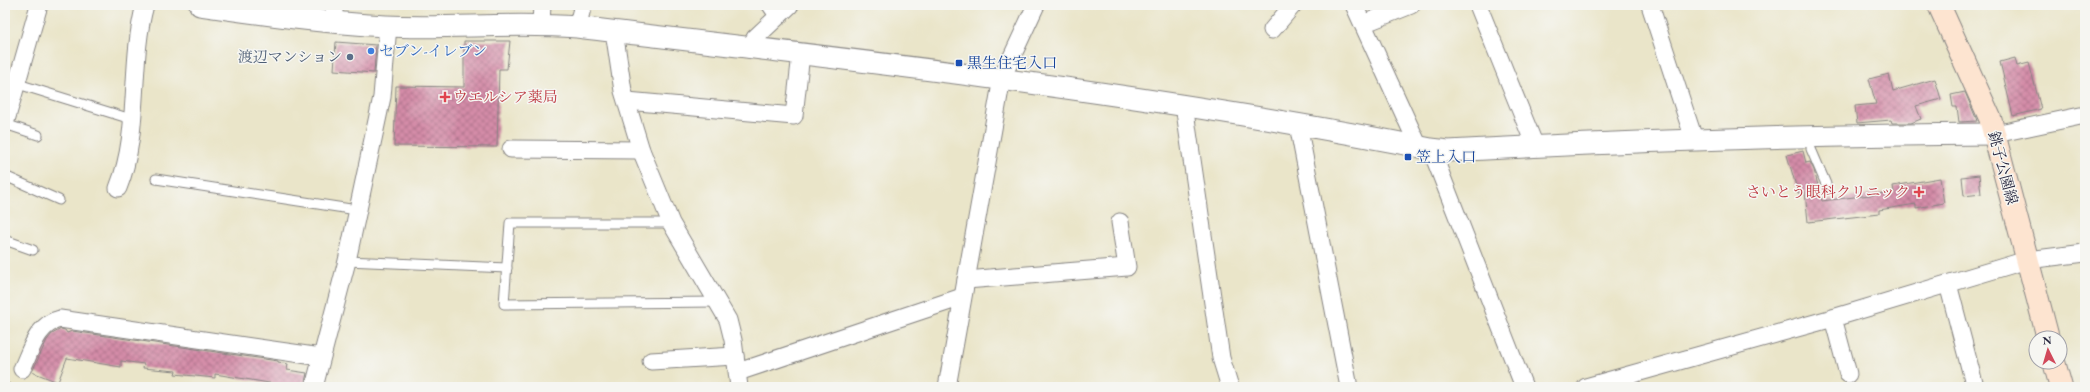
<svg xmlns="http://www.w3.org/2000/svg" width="2090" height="392" font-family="'EB Garamond','Noto Serif JP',serif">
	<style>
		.building { fill: url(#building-cross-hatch) }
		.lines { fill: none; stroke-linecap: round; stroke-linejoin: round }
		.service-casing { stroke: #868482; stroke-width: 11 }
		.minor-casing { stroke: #868482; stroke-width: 19 }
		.tertiary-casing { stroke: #868482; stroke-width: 23 }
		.secondary-casing { stroke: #868482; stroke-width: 24 }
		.service { stroke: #fff; stroke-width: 9 }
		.minor { stroke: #fff; stroke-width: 17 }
		.tertiary { stroke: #fff; stroke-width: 21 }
		.secondary { stroke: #fde4d0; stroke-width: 22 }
		.rail-casing { stroke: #22223b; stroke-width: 4.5 }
		.rail { stroke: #f6f6f2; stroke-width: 3; stroke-dasharray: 9; stroke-linecap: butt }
		.shop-dot { fill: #3f7fe0; stroke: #f6f6f2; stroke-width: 1.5 }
		.service-dot { fill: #5c6f8a; stroke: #f6f6f2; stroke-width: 1.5 }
		.transit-dot { fill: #1a4fb4; stroke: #f6f6f2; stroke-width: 1.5 }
		.health-dot { fill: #e0444e; stroke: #f6f6f2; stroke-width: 1.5 }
		.labels { text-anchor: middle; stroke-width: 3; stroke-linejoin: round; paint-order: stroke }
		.shop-label { font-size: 15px; fill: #366cbe; stroke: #f6f6f2; text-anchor: start }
		.service-label { font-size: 15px; fill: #4e5e75; stroke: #f6f6f2; text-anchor: end }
		.transit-label { font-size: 15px; fill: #164399; stroke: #f6f6f2; text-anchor: start }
		.health-label { font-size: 15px; fill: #be3a42; stroke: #f6f6f2; text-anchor: start }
		.street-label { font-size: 15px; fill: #22223b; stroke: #f6f6f2 }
	</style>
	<defs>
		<pattern id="building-cross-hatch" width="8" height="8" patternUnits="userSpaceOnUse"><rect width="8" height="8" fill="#d48ca8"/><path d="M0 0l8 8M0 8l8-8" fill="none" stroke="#ac728a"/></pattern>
	</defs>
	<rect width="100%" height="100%" fill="#f6f6f2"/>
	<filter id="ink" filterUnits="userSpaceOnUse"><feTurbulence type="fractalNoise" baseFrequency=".025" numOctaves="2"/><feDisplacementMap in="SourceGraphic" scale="8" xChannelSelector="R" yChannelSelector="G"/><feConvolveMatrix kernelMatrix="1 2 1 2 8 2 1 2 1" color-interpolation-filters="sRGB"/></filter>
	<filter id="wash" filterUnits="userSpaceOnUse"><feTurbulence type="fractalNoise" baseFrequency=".012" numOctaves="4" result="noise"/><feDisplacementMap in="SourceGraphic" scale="16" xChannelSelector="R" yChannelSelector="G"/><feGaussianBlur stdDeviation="0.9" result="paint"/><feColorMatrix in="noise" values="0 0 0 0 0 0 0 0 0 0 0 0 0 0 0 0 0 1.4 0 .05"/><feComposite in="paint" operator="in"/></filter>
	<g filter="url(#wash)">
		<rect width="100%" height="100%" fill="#eae5c9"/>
		<g id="blocks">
			<!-- building -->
			<g class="building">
				<path d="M 464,41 L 510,41 L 507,69 L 499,69 L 497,147 L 394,146 L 396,86 L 464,87 Z"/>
				<path d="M 336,42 L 376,45 L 374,73 L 334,70 Z"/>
				<path d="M 2015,58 L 2017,66 L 2029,63 L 2041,109 L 2013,116 L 2000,62 Z"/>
				<path d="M 1889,74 L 1893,91 L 1935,79 L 1941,99 L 1916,106 L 1921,119 L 1911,123 L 1892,123 L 1891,120 L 1857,123 L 1855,106 L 1876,104 L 1869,79 Z"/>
				<path d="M 1965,92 L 1976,118 L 1977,121 L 1959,122 L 1957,107 L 1953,107 L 1951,95 Z"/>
				<path d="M 1803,151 L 1806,163 L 1810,162 L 1814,170 L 1822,201 L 1894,192 L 1893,186 L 1940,178 L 1944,203 L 1916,208 L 1916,204 L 1879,210 L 1879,214 L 1808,222 L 1805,192 L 1798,193 L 1787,155 Z"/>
				<path d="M 1979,175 L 1981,194 L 1964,196 L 1962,177 Z"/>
				<path d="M 61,329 L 65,330 L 67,333 L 72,331 L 278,361 L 278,362 L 288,364 L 287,370 L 307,373 L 304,387 L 293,387 L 215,374 L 215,378 L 175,374 L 176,371 L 143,368 L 144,364 L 121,361 L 121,367 L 67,358 L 58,382 L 32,372 L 47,340 L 52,334 Z"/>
			</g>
		</g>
	</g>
	<g filter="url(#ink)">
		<use href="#blocks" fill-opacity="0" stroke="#868482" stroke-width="1"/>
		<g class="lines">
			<defs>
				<g id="service">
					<path d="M 766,5 L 775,18"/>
					<path d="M 18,84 L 131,119"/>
					<path d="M 5,124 L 38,135"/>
					<path d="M 1811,149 L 1826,184"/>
					<path d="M 5,176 L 59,200"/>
					<path d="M 156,179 L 357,210"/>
					<path d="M 671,223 L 510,223 L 504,304 L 718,302"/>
					<path d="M 5,240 L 33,250"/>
					<path d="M 347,261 L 507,268"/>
				</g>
				<g id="minor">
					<path d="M 1354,5 L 1419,147"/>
					<path d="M 1478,5 L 1535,146"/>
					<path d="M 1650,5 L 1694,139"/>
					<path d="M 334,22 L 334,5"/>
					<path d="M 541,24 L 542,5"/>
					<path d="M 1363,24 L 1411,5"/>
					<path d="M 577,27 L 583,5"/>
					<path d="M 1272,30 L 1293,5"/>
					<path d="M 614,31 L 623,91 L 641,150 L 671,223 L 728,320 L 733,340 L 739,387"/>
					<path d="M 749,49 L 755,38 L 790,5"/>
					<path d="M 627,101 L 794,116 L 801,54"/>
					<path d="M 1184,105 L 1221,358 L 1230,387"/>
					<path d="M 5,124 L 39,5"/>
					<path d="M 1298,125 L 1348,382"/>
					<path d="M 1995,134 L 2085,115"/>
					<path d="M 511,149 L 641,150"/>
					<path d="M 1431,149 L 1524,387"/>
					<path d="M 118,188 C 141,132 129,63 145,5"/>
					<path d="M 966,280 L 1127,267 L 1120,222"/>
					<path d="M 1948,284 L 1975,387"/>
					<path d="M 1833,318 L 1848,374"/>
					<path d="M 651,361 L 735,356"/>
					<path d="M 22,369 C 31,350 37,324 60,319 L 321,357"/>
					<path d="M 738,372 L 962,297"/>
					<path d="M 314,387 L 347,261 L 382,97 L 388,26"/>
					<path d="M 947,387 L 1002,78 L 1036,5"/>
					<path d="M 1586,387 L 1833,318 L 2027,260 L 2085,253"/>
				</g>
				<path id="tertiary" d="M 200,5 C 262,14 324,23 386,26 C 450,29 514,22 577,27 C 863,61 1149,93 1431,149 L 1448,151 C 1630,141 1812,135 1995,134"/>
				<g id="secondary">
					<path d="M 1939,5 L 1990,118 L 2048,338"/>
					<path d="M 2054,362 L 2061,387"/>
				</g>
			</defs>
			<!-- service casing -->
			<use href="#service" class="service-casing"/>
			<!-- minor casing -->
			<use href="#minor" class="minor-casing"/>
			<!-- tertiary casing -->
			<use href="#tertiary" class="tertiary-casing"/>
			<!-- secondary casing -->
			<use href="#secondary" class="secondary-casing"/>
			<!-- service -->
			<use href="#service" class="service"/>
			<!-- minor -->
			<use href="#minor" class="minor"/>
			<!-- tertiary -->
			<use href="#tertiary" class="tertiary"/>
			<!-- secondary -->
			<use href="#secondary" class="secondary"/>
			<defs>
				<path id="rail" d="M 5,384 L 12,387"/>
			</defs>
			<!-- rail casing -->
			<use href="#rail" class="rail-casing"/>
			<!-- rail -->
			<use href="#rail" class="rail"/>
		</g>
	</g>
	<!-- markers -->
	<circle class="shop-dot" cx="371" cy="51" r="4"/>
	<circle class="service-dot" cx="350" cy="57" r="4"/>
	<g class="transit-dot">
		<rect x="955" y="59" width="8" height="8" rx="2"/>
		<rect x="1404" y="153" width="8" height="8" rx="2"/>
	</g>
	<g class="health-dot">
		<path d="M443 91h4v4h4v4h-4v4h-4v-4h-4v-4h4z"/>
		<path d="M1917 186h4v4h4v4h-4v4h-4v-4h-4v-4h4z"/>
	</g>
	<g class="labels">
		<!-- shop labels -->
		<g class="shop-label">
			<text x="379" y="56">セブン-イレブン</text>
		</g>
		<!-- service labels -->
		<g class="service-label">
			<text x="342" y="62">渡辺マンション</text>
		</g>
		<!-- transit labels -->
		<g class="transit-label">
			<text x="967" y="68">黒生住宅入口</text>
			<text x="1416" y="162">笠上入口</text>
		</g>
		<!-- health labels -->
		<g class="health-label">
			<text x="453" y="102">ウエルシア薬局</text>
			<text x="1910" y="197" text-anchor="end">さいとう眼科クリニック</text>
		</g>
		<!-- street labels -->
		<g class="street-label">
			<text transform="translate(2003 168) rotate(75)" y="5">銚子公園線</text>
		</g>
	</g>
	<!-- margin -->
	<rect width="2090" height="392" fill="none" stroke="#f6f6f2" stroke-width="20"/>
	<!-- north arrow -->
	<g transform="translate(2048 350) rotate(355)"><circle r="19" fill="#f6f6f2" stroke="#a1a1a9"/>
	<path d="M0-3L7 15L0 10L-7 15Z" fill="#d1495b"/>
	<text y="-6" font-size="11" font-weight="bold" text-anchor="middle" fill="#22223b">N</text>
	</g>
</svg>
